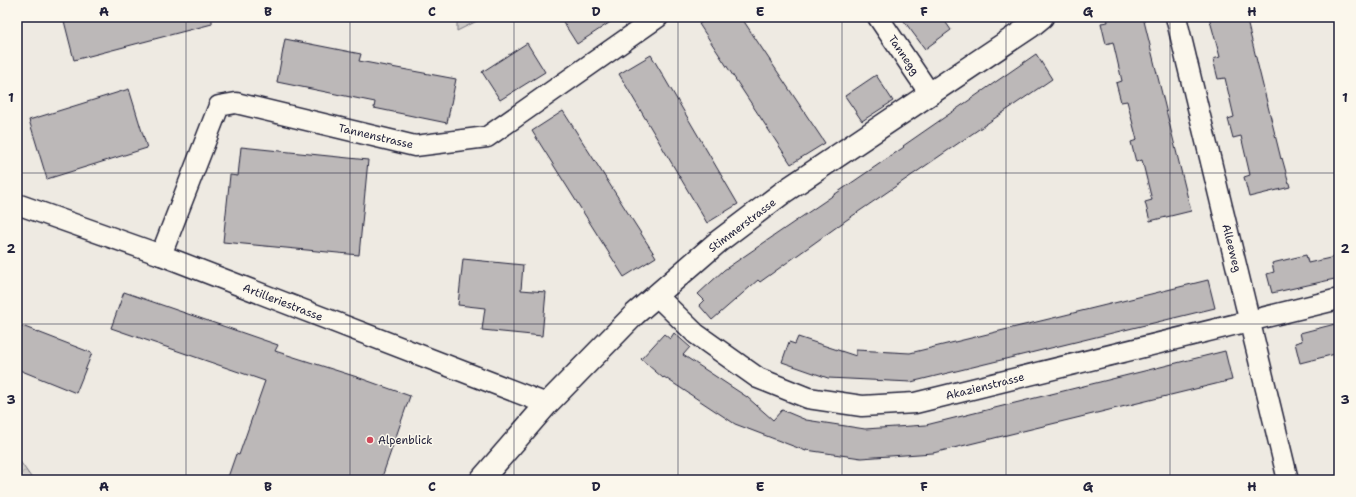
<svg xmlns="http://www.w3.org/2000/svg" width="1356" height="497" font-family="'Shantell Sans',sans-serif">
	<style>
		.grass { fill: #d0cdc9; stroke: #797882 }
		.park { fill: url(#park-crowns); stroke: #797882 }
		.building { fill: #bcb8b8; stroke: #22223b }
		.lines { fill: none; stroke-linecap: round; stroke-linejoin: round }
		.street-casing { stroke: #22223b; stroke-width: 23 }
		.secondary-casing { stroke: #22223b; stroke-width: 25 }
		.street { stroke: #fbf7ec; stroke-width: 20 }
		.secondary { stroke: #fbf7ec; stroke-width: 22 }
		.grid { fill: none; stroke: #22223b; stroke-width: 1; stroke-opacity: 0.55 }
		.poi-dot { fill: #d1495b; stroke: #fbf7ec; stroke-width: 1.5 }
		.labels { text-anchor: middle; stroke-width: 3; stroke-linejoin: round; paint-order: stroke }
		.street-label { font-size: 11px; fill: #22223b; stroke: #fbf7ec }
		.poi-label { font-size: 11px; fill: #22223b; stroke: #fbf7ec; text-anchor: start }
		.neatline { fill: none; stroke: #22223b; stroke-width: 1.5 }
		.grid-label { font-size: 13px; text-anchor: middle; font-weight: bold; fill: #22223b }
	</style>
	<defs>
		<pattern id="park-crowns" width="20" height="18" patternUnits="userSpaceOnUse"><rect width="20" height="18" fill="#d0cdc9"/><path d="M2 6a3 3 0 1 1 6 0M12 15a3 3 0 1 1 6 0" fill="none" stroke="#b2b0ae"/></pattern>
	</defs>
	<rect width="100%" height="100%" fill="#eeeae2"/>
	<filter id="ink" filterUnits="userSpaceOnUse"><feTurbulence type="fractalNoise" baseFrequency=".025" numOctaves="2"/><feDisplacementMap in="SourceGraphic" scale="8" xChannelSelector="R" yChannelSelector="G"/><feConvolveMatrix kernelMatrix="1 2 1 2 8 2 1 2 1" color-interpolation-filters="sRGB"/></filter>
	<g filter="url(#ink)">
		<!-- grass -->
		<path class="grass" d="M 457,17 L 485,17 L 457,31 Z"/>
		<!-- park -->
		<path class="park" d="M 17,457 L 33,480 L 17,480 Z"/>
		<!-- building -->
		<g class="building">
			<path d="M 63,17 L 212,17 L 212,24 L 74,60 Z"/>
			<path d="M 560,17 L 618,17 L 577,44 Z"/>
			<path d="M 710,17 L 741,17 L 825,143 L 791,164 L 699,24 Z"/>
			<path d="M 901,17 L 942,17 L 951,30 L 925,49 Z"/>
			<path d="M 1107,17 L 1143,17 L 1191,211 L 1150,221 L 1145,202 L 1152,200 L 1142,160 L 1136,162 L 1131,142 L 1137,140 L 1127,101 L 1121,102 L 1116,83 L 1122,81 L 1113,42 L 1106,44 L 1101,23 L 1108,22 Z"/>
			<path d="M 1209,17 L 1246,17 L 1281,159 L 1282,158 L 1290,187 L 1249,197 L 1244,177 L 1250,175 L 1241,136 L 1233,138 L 1228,119 L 1234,117 L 1225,78 L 1218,79 L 1213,59 L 1220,57 Z"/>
			<path d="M 285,39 L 361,54 L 359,61 L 456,79 L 447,123 L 374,108 L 375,102 L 277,82 Z"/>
			<path d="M 527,43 L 545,72 L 500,100 L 482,72 Z"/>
			<path d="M 1036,54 L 1052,79 L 845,221 L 760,282 L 758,280 L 712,320 L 699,305 L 704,300 L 698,294 L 724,270 L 904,147 L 903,146 Z"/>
			<path d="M 651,55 L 738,204 L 707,223 L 619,74 Z"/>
			<path d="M 876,75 L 893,101 L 862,121 L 845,96 Z"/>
			<path d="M 129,89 L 147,148 L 47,179 L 29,120 Z"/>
			<path d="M 563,111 L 656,257 L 624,277 L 532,131 Z"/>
			<path d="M 241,147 L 368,160 L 359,255 L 223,242 L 230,175 L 238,176 Z"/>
			<path d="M 1306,255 L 1308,263 L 1339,256 L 1339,278 L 1272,293 L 1267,274 L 1274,272 L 1272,263 Z"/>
			<path d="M 463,259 L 523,265 L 521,290 L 546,292 L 542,336 L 482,330 L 485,308 L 458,305 Z"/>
			<path d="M 1208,280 L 1215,308 L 911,382 L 828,378 L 782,362 L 789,342 L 795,344 L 798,337 L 856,356 L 856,350 L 910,353 Z"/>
			<path d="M 124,292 L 278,345 L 275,351 L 357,377 L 410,396 L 381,480 L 227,480 L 236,454 L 239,455 L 265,381 L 111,328 Z"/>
			<path d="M 1339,323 L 1339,353 L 1300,363 L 1295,343 L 1302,341 L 1300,333 Z"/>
			<path d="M 17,324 L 92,353 L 76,393 L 17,369 Z"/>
			<path d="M 674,333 L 690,347 L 683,355 L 747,397 L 773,420 L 782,410 L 806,420 L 865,429 L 926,425 L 1225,351 L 1232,380 L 933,453 L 861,458 L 806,450 L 806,451 L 735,424 L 664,377 L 663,378 L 641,359 L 664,334 L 670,339 Z"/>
		</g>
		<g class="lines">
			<defs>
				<g id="street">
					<path d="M 878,17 L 930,94"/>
					<path d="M 1176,17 L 1288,480"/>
					<path d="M 17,204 L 161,255 L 547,404"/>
					<path d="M 161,255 L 219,106 L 236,103 L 415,146 L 487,137 L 658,17"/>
					<path d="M 656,295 L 696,334 L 758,378 L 808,398 L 862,406 L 915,403 L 1339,299"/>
				</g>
				<path id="secondary" d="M 481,480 L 547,404 L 635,314 L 719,241 L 785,191 L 1031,26 L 1042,17"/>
			</defs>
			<!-- street casing -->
			<use href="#street" class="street-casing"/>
			<!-- secondary casing -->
			<use href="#secondary" class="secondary-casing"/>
			<!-- street -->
			<use href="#street" class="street"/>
			<!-- secondary -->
			<use href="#secondary" class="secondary"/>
		</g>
	</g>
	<!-- grid -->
	<path class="grid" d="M 186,17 L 186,480M 350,17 L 350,480M 514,17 L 514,480M 678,17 L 678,480M 842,17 L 842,480M 1006,17 L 1006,480M 1170,17 L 1170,480M 17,173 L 1339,173M 17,324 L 1339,324"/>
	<!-- markers -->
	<circle class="poi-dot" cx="370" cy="440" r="4"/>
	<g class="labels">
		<!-- street labels -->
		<g class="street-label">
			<text transform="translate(904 55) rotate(56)" y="4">Tannegg</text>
			<text transform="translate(376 136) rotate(13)" y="4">Tannenstrasse</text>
			<text transform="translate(742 225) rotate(-37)" y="4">Stimmerstrasse</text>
			<text transform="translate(1232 248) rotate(76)" y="4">Alleeweg</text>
			<text transform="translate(283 302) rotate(21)" y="4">Artilleriestrasse</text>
			<text transform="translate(985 386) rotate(-14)" y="4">Akazienstrasse</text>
		</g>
		<!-- poi labels -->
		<g class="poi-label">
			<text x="378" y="444">Alpenblick</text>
		</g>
	</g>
	<!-- margin -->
	<rect width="1356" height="497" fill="none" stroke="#fbf7ec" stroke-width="44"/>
	<rect x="22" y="22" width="1312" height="453" class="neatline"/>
	<g class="grid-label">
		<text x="104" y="16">A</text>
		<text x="268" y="16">B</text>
		<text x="432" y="16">C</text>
		<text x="596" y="16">D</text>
		<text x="760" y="16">E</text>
		<text x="924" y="16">F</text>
		<text x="1088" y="16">G</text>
		<text x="1252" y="16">H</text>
		<text x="11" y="102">1</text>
		<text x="1345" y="102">1</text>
		<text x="11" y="253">2</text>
		<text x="1345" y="253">2</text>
		<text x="11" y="404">3</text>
		<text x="1345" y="404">3</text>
		<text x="104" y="491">A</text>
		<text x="268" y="491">B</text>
		<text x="432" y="491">C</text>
		<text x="596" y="491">D</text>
		<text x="760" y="491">E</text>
		<text x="924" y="491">F</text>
		<text x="1088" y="491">G</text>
		<text x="1252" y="491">H</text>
	</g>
</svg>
